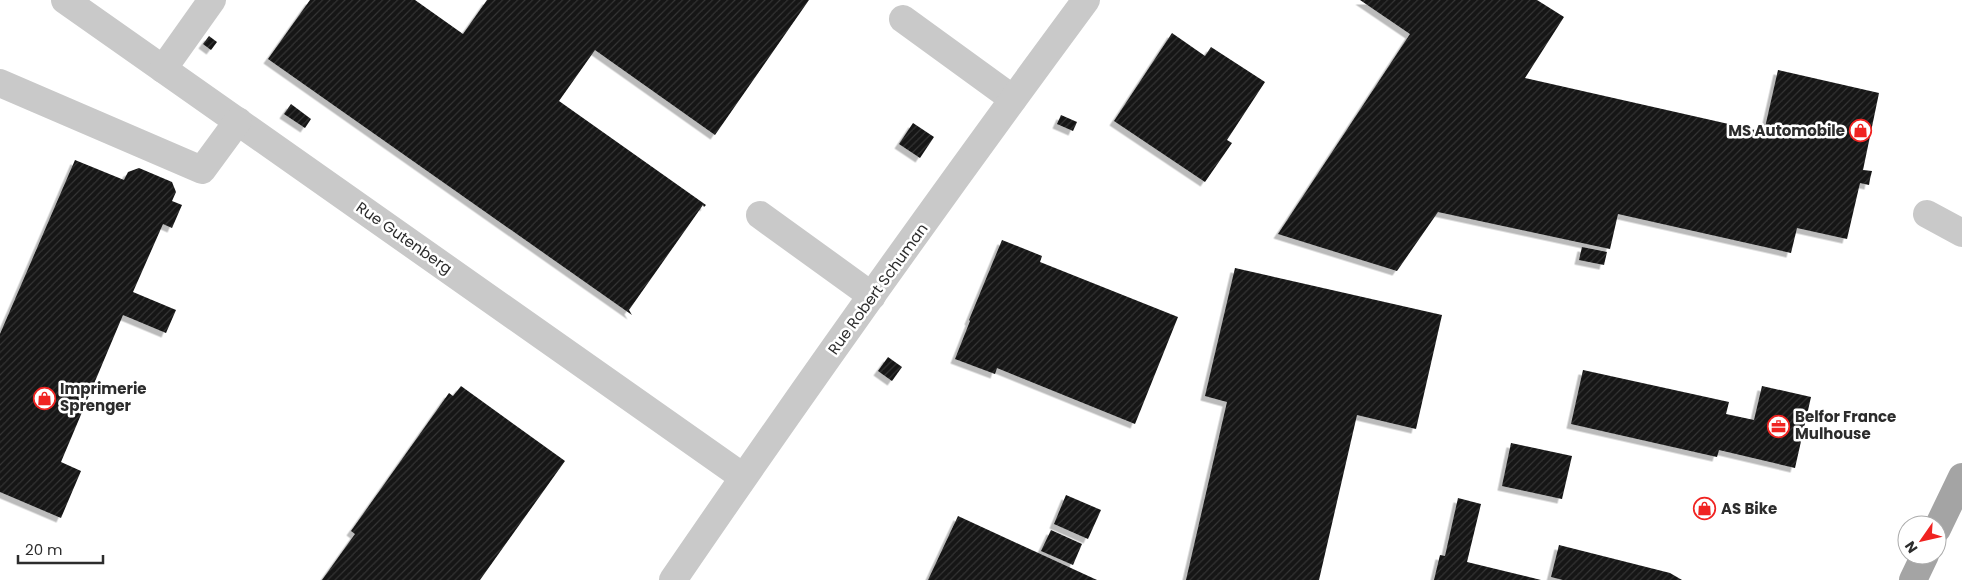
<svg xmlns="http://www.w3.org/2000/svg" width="1962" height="580" font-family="Poppins,sans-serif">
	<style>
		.building { fill: url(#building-hatch); filter: url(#shadow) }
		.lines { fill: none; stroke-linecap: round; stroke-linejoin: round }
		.minor { stroke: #c9c9c9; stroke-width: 28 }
		.major { stroke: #a4a4a4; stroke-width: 28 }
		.labels { text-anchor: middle; stroke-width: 5; stroke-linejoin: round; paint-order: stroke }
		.poi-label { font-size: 15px; font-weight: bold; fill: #2c2c2c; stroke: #fff; text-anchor: start }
		.street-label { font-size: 15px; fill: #2c2c2c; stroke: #fff }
	</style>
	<defs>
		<pattern id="building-hatch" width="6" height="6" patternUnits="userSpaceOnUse" patternTransform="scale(1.25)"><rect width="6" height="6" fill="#131313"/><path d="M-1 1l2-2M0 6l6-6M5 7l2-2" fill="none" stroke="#363636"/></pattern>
		<filter id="shadow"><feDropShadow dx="-4.5" dy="4.5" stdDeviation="0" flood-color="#0004"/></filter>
	</defs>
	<rect width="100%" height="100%" fill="#fff"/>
	<!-- building -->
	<g class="building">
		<path d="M 310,0 L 415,0 L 463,34 L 487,0 L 809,0 L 715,135 L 595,50 L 559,101 L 706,205 L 704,207 L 703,205 L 629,310 L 632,315 L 268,59 Z"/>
		<path d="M 1360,0 L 1537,0 L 1564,17 L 1525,78 L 1764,132 L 1778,70 L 1879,93 L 1863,170 L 1872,171 L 1870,179 L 1869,185 L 1860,183 L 1847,239 L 1797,228 L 1791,253 L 1618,214 L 1610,249 L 1438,212 L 1397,271 L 1278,234 L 1410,34 Z"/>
		<path d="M 1172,33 L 1205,56 L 1211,47 L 1265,82 L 1227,140 L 1232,143 L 1205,182 L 1114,121 Z"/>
		<path d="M 209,36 L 217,42 L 211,50 L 203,44 Z"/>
		<path d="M 291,104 L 311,119 L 305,128 L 284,114 Z"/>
		<path d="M 1061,115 L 1077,122 L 1073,131 L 1057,124 Z"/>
		<path d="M 913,123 L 934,137 L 920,158 L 899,144 Z"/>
		<path d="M 75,160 L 124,180 L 128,172 L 139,168 L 172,182 L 176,192 L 172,201 L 182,205 L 172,228 L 163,224 L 133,292 L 176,310 L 166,333 L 123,315 L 61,462 L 81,471 L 61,518 L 0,492 L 0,334 Z"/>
		<path d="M 1002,240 L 1042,256 L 1040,262 L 1178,317 L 1135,424 L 997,368 L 995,374 L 955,359 L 970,321 L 969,320 Z"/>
		<path d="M 1582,247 L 1607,252 L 1604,265 L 1579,260 Z"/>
		<path d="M 1235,268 L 1442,315 L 1416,429 L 1357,415 L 1319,580 L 1186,580 L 1227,402 L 1205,396 Z"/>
		<path d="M 888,357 L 902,367 L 892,381 L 878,371 Z"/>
		<path d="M 1583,370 L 1729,402 L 1726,414 L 1754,420 L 1762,386 L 1811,397 L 1795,468 L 1719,450 L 1717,457 L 1571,424 Z"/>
		<path d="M 461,386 L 565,461 L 480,580 L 322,580 L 355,534 L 351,531 L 449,393 L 453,396 Z"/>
		<path d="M 1511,443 L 1572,456 L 1562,499 L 1502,486 Z"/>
		<path d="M 1066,495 L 1101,510 L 1088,539 L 1054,524 Z"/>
		<path d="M 1458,498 L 1481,504 L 1467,562 L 1541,580 L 1434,580 L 1440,555 L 1445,556 Z"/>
		<path d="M 958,516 L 1097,580 L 928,580 Z"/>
		<path d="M 1051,530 L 1082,544 L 1073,565 L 1041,551 Z"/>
		<path d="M 1559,545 L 1670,573 L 1682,580 L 1563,580 L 1551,577 Z"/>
	</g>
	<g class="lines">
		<!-- minor -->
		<g class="minor">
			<path d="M 65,0 L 743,477"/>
			<path d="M 903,19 L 1013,99"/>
			<path d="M 163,69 L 212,0"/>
			<path d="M 0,83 L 202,170 L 238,121"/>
			<path d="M 1927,214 L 1962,233"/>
			<path d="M 760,215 L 872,296"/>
			<path d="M 673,580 C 807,384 945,191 1086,0"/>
		</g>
		<!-- major -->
		<g class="major">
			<path d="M 1937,529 L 1962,477"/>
			<path d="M 1913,580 L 1925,555"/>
		</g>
	</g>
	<!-- icons -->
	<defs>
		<symbol id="shop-ring" viewBox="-11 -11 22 22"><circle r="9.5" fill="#fff" stroke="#f02321" stroke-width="1.5"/><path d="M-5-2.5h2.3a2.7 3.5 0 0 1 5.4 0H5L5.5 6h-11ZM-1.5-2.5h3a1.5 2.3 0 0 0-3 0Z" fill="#f02321"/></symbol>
		<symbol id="office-ring" viewBox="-11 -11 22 22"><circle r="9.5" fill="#fff" stroke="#f02321" stroke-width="1.5"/><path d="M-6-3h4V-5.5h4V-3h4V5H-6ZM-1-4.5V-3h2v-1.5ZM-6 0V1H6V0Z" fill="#f02321"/></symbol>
	</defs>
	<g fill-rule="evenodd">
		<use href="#shop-ring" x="1848" y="118" width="25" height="25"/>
		<use href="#shop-ring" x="32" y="386" width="25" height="25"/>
		<use href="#office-ring" x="1766" y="414" width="25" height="25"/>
		<use href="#shop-ring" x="1692" y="496" width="25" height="25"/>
	</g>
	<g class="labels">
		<!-- poi labels -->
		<g class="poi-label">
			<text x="1845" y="136" text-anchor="end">MS Automobile</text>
			<text x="60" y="394">Imprimerie<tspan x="60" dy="17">Sprenger</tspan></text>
			<text x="1795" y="422">Belfor France<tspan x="1795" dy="17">Mulhouse</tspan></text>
			<text x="1721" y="514">AS Bike</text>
		</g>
		<!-- street labels -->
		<g class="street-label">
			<text transform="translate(404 238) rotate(35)" y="5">Rue Gutenberg</text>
			<text transform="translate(878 289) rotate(-54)" y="5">Rue Robert Schuman</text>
		</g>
	</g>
	<!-- north arrow -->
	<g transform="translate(1922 540) rotate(236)"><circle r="24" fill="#ffffff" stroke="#ababab"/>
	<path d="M0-4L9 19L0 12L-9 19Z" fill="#f02321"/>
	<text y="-8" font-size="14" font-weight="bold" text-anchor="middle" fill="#2c2c2c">N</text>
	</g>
	<!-- scale -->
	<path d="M18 555v8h85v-8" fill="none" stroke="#2c2c2c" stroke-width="2.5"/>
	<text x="25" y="555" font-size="15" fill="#2c2c2c" stroke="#ffffff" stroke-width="4" paint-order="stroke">20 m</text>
</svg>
